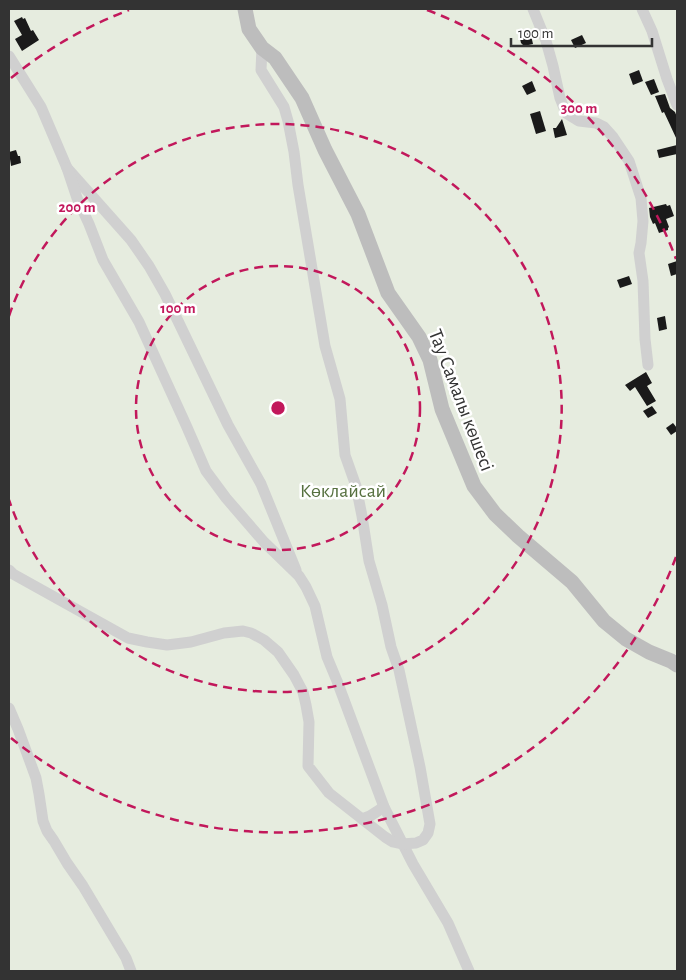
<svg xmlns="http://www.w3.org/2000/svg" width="686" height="980" font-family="'Alegreya Sans',sans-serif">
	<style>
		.green { fill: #e6ecdf }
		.building { fill: #1a1a1a }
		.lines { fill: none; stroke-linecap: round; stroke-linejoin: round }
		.street { stroke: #d0d0d0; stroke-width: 11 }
		.secondary { stroke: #bdbdbd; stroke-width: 15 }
		.ring { fill: none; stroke: #c2185b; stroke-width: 2.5; stroke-dasharray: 9 6 }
		.labels { text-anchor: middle; stroke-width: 5; stroke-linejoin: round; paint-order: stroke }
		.street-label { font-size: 20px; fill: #333; stroke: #fff }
		.park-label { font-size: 20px; fill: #56703f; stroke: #fff }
		.centre { fill: #c2185b; stroke: #fff; stroke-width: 2.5 }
		.ring-label { font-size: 15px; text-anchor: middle; font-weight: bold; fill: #c2185b; stroke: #fff; stroke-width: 5; stroke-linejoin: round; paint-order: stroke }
	</style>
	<rect width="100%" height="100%" fill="#fff"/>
	<!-- green -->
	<rect class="green" x="9" y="9" width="668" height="962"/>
	<!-- building -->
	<g class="building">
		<path d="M 22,17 L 23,19 L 25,18 L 31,31 L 33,30 L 39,40 L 22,51 L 15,39 L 22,35 L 14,21 Z"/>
		<path d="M 530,31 L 533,44 L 524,46 L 521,43 L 519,34 Z"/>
		<path d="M 582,35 L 586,43 L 575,48 L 571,40 Z"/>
		<path d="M 639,70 L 643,81 L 633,85 L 629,74 Z"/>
		<path d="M 654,79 L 659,92 L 651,95 L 645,82 Z"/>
		<path d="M 532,81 L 536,91 L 527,95 L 522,86 Z"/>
		<path d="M 665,94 L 670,108 L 675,112 L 677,117 L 677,140 L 664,112 L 662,113 L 655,96 Z"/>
		<path d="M 540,111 L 546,131 L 536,134 L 530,114 Z"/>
		<path d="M 562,119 L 567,135 L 555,138 L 553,128 L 556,128 Z"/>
		<path d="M 677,145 L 677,154 L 659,158 L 657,150 Z"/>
		<path d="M 16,150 L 18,156 L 20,156 L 21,163 L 11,166 L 9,152 Z"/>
		<path d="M 666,204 L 667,206 L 670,205 L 674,216 L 666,219 L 669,227 L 668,228 L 668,230 L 659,233 L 655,223 L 653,224 L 650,217 L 649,208 Z"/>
		<path d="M 677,261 L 677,274 L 671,276 L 668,264 Z"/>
		<path d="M 629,276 L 632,284 L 620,288 L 617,280 Z"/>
		<path d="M 665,316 L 667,329 L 659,331 L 657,318 Z"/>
		<path d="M 646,372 L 652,383 L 647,386 L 656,401 L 647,406 L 635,387 L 630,391 L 625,385 Z"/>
		<path d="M 652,406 L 657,413 L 648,418 L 643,411 Z"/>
		<path d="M 673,423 L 677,428 L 677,431 L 671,435 L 666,428 Z"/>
	</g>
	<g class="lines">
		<!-- street -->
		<g class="street">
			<path d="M 533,9 L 546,41 L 553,66 L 560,98 L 566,113 L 579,121 L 596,123 L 604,127 L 613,137 L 629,161 L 641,198 L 643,221 L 641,243 L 639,253 L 643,281 L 645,339 L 648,365"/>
			<path d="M 642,9 L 652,31 L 667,79 L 677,105"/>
			<path d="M 9,56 L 41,107 L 67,168 L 131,240 L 149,266 L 165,294 L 228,425 L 261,484 L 296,570"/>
			<path d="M 67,168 L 77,198 L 89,224 L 103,260 L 139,322 L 186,425 L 206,471 L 226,498 L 264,542 L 299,576 L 306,587 L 315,606 L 327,657 L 337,681 L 384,807 L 413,864 L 448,923 L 469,971"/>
			<path d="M 9,570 L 13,574 L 128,638 L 147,642 L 167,645 L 191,642 L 224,633 L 243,631 L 251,633 L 264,640 L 278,652 L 294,675 L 303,692 L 306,705 L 309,722 L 308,766 L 329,793 L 385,837 L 393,842 L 402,844 L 416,843 L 423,840 L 428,833 L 430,824 L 420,767 L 399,670 L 391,647 L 382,605 L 369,561 L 362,516 L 356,486 L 345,455 L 340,399 L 325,346 L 298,185 L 294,152 L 288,121 L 284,107 L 261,70 L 262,48"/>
			<path d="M 9,708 L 18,729 L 36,778 L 39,794 L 43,821 L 47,831 L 54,841 L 67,863 L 83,886 L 126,958 L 131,971"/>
			<path d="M 362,819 L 370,816 L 384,807"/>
		</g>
		<!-- secondary -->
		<path class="secondary" d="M 245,9 L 249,29 L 262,48 L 275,58 L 302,98 L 325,150 L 358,214 L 388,293 L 419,337 L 430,360 L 442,409 L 474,486 L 495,514 L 518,536 L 572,582 L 604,621 L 626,639 L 649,652 L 671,661 L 677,665"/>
	</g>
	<!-- distance rings -->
	<g class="ring">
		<circle cx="278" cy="408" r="142"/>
		<path d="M9 316A284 284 0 1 1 9 500"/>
		<path d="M676 557A425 425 0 0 1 11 738M11 78A425 425 0 0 1 129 10M427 10A425 425 0 0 1 676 259"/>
	</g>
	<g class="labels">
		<!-- street labels -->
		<g class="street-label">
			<text transform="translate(462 400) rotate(69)" y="7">Тау Самалы көшесі</text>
		</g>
		<!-- park labels -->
		<g class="park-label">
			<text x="343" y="497">Көклайсай</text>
		</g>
	</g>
	<circle cx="278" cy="408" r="8" class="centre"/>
	<g class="ring-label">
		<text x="579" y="113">300 m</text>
		<text x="77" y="212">200 m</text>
		<text x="178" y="313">100 m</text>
	</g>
	<!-- border -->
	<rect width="686" height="980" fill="none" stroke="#333333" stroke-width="20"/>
	<!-- scale -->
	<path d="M511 38v8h141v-8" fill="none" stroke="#333333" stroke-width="2.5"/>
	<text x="518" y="38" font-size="15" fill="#333333" stroke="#ffffff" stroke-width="4" paint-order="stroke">100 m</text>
</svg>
